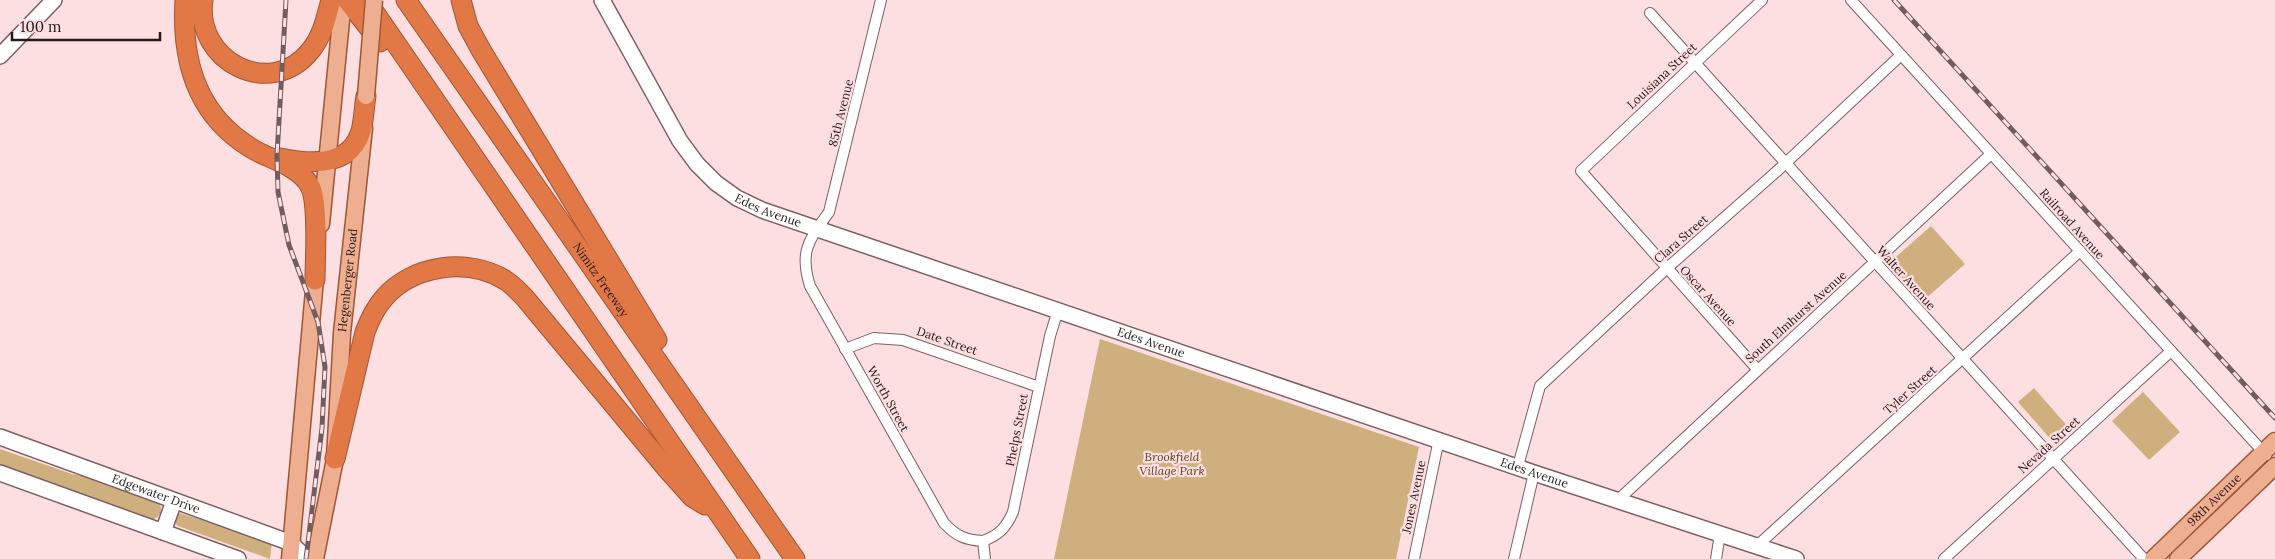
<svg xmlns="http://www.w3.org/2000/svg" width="2275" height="559" font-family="Lora,serif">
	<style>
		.green { fill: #d0af7f }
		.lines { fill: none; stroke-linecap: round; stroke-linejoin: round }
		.street-casing { stroke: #7e5e60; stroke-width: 12 }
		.secondary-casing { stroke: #7e5e60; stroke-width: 18 }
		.primary-casing { stroke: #a05636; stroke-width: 19 }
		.highway-casing { stroke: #a05636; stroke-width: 21 }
		.street { stroke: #fff; stroke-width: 10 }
		.secondary { stroke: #fff; stroke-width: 15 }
		.primary { stroke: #eeae90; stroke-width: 16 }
		.highway { stroke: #e27846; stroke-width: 19 }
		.rail-casing { stroke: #715d5f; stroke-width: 5 }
		.rail { stroke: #fedfe1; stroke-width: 3; stroke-dasharray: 9; stroke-linecap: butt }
		.primary-bridge-casing { stroke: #a05636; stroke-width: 19; stroke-linecap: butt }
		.primary-bridge { stroke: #eeae90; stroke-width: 16 }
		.labels { text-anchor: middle; stroke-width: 4.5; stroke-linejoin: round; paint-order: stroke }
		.street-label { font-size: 12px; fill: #251718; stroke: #fedfe1 }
		.park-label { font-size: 12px; font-style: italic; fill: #5d4521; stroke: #fedfe1 }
	</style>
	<rect width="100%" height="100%" fill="#fedfe1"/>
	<!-- green -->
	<g class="green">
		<path d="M 1931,226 L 1965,264 L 1923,301 L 1889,263 Z"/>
		<path d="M 1100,339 L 1419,447 L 1396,559 L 1054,559 Z"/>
		<path d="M 2034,388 L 2070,429 L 2054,443 L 2018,402 Z"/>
		<path d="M 2143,392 L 2180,432 L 2149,460 L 2112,421 Z"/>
		<path d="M 0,449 L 72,474 L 98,479 L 158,501 C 164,509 161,518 150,520 L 7,469 L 0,465 Z"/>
		<path d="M 179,513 L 272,541 L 270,559 L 178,526 L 174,522 L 176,515 Z"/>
	</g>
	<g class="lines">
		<defs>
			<g id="street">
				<path d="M 881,0 L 829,212 C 809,240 799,251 810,286 L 944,523 C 956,536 965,540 983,541 L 985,559"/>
				<path d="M 1851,0 L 2266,455"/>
				<path d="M 1650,13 L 2144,559"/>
				<path d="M 845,349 L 874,338 L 903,340 L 1039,387"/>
				<path d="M 1757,369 L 1581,171 L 1762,0"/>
				<path d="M 1518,466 L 1540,386 L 1666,269 L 1776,172 L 1901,55"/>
				<path d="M 1618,500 L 1991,154"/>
				<path d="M 983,541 C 999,535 1006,528 1013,512 L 1050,336 L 1058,310"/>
				<path d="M 1757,546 L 2080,251"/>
				<path d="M 1414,559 L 1439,439"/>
				<path d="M 1514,559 L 1534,473"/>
				<path d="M 1716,559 L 1720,534"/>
				<path d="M 1944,559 L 2171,351"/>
			</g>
			<g id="secondary">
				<path id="s1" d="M 602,0 L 680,141 L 697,164 L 716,183 L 737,198 L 762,210 L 1534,473 L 1796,559"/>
				<path d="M 0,56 L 54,0"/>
				<path id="s2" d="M 0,437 L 291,543 L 307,559"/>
				<path d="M 0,473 L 238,559"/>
				<path d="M 163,532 L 174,501"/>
			</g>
			<g id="primary">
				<path d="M 321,224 L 343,0"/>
				<path d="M 290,559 L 316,268"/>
				<path id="s3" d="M 315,559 L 335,459 L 342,333 L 364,128"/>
				<path id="s4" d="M 2153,559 L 2275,441"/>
				<path d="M 2178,559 L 2275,466"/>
			</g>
			<g id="highway">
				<path d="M 185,0 C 181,65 199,121 260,153 C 277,161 301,169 310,186 C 319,202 315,259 315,280"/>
				<path d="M 203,0 C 194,61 271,101 311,50 C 323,35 326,18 331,0"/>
				<path d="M 347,0 L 380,42"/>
				<path d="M 366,0 L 750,559"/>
				<path id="s5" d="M 406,0 L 795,559"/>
				<path d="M 461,0 L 468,26 L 481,50 L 657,340"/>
				<path d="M 280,158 C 309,164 350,168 361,131 C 364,120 364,107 366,96"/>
				<path d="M 335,459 L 365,332 C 370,319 375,308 384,298 C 412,265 468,257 505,280 C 512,284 519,292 525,298 L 667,469 L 692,497 L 705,505"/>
			</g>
		</defs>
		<!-- street casing -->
		<use href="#street" class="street-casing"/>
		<!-- secondary casing -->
		<use href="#secondary" class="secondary-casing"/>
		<!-- primary casing -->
		<use href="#primary" class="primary-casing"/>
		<!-- highway casing -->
		<use href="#highway" class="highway-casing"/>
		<!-- street -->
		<use href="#street" class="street"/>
		<!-- secondary -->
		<use href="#secondary" class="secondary"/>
		<!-- primary -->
		<use href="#primary" class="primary"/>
		<!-- highway -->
		<use href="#highway" class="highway"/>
		<defs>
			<g id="rail">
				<path d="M 286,0 L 277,155 L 278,192 L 289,245 L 318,322 L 325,367 L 322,428 L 306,559"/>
				<path d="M 1894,0 L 2275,418"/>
			</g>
		</defs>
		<!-- rail casing -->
		<use href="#rail" class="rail-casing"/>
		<!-- rail -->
		<use href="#rail" class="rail"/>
		<defs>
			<path id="primary-bridge" d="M 366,96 L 374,0"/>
		</defs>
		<!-- primary-bridge casing -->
		<use href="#primary-bridge" class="primary-bridge-casing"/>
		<!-- primary-bridge -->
		<use href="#primary-bridge" class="primary-bridge"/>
	</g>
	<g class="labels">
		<!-- street labels -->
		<g class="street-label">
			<text transform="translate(1662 76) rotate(-43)" y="4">Louisiana Street</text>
			<text transform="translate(841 113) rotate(-76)" y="4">85th Avenue</text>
			<text dy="4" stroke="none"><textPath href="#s1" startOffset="276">Edes Avenue</textPath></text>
			<text transform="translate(2072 224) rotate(48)" y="4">Railroad Avenue</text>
			<text transform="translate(1681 239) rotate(-41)" y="4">Clara Street</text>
			<text transform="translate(1906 278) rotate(48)" y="4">Walter Avenue</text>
			<text dy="4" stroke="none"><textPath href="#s5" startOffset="341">Nimitz Freeway</textPath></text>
			<text dy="4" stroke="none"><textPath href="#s3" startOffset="281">Hegenberger Road</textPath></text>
			<text transform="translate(1708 296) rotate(48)" y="4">Oscar Avenue</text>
			<text transform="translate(1796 317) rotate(-42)" y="4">South Elmhurst Avenue</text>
			<text transform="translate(947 341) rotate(19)" y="4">Date Street</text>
			<text dy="4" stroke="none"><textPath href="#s1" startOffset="681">Edes Avenue</textPath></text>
			<text transform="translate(1910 390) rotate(-42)" y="4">Tyler Street</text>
			<text transform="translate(888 399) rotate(61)" y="4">Worth Street</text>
			<text transform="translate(1017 430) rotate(-79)" y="4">Phelps Street</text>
			<text transform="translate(2049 445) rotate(-42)" y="4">Nevada Street</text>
			<text dy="4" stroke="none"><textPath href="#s1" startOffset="1086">Edes Avenue</textPath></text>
			<text dy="4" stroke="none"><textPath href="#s2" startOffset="166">Edgewater Drive</textPath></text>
			<text transform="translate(1414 497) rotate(-78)" y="4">Jones Avenue</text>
			<text dy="4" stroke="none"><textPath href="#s4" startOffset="85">98th Avenue</textPath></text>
		</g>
		<!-- park labels -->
		<g class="park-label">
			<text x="1172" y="461">Brookfield<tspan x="1172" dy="14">Village Park</tspan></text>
		</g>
	</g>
	<!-- scale -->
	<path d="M12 32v8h148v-8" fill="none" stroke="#251718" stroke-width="2.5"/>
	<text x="20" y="32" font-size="15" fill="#251718" stroke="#fedfe1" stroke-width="4" paint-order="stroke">100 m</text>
</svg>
